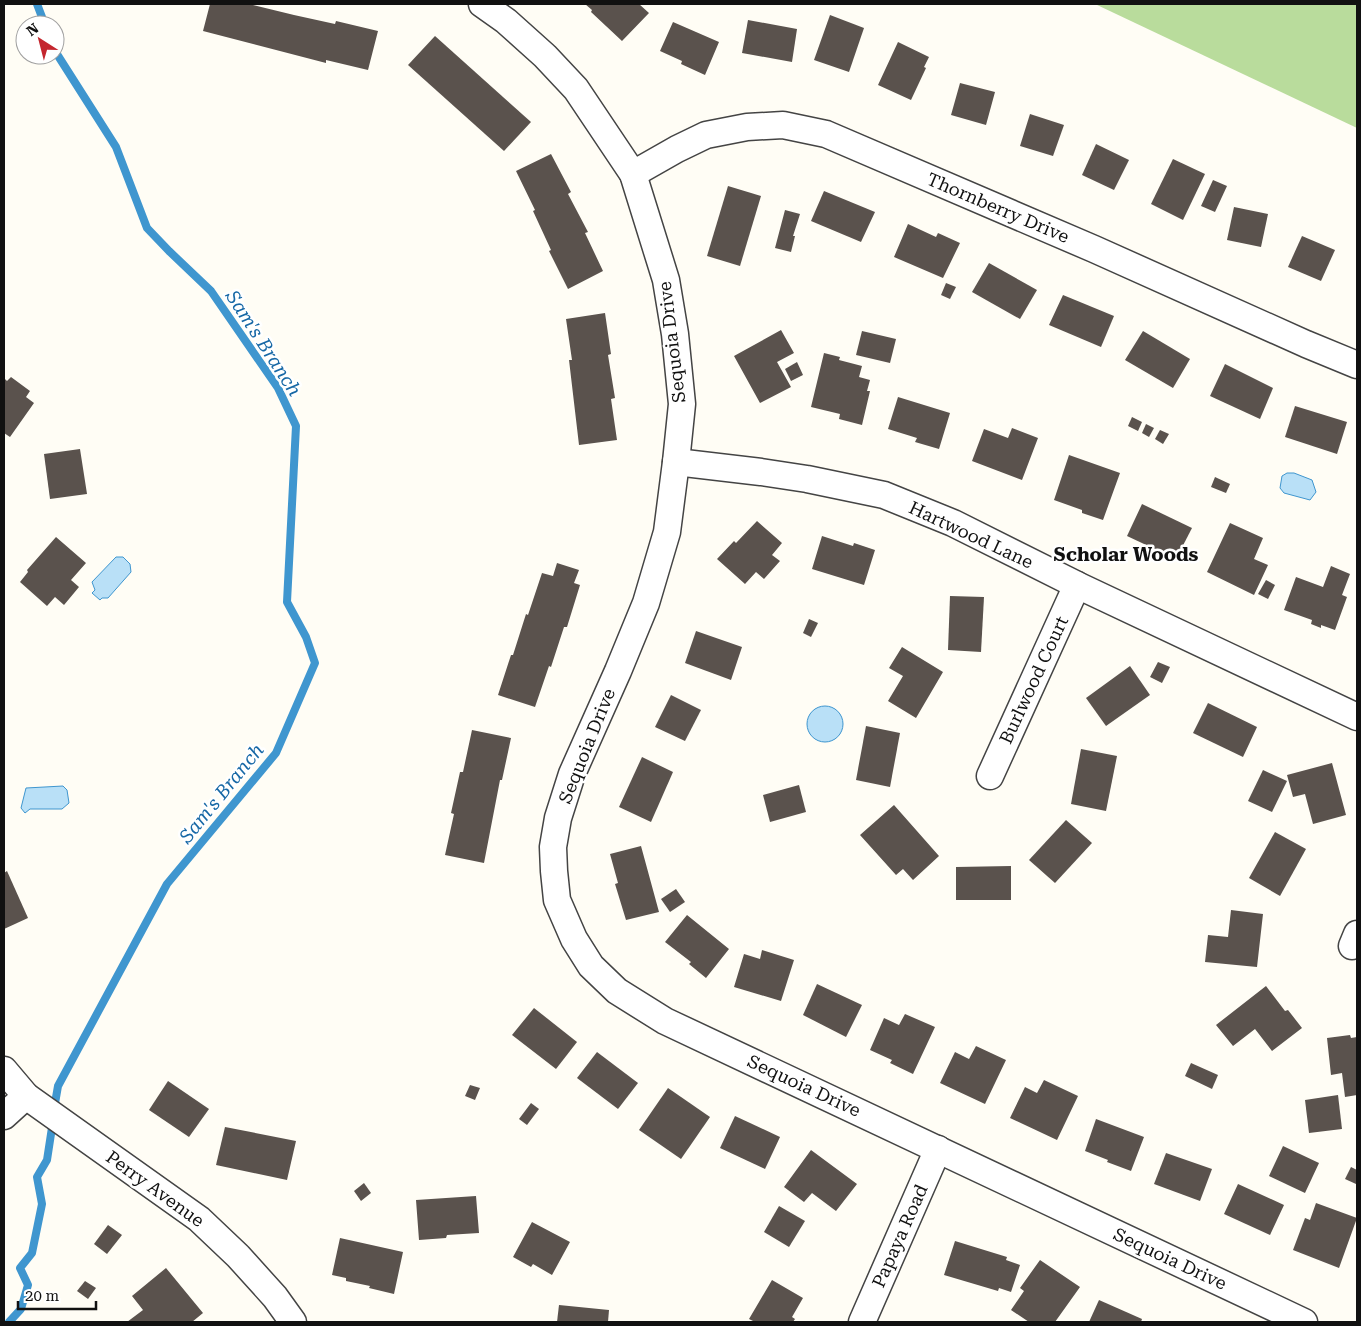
<svg xmlns="http://www.w3.org/2000/svg" width="1361" height="1326" font-family="'Roboto Serif',serif">
	<style>
		.forest { fill: #b9dc9c }
		.water { fill: #b9e0f7; stroke: #3f96cf }
		.lines { fill: none; stroke-linecap: round; stroke-linejoin: round }
		.stream { stroke: #3f96cf; stroke-width: 8 }
		.building { fill: #5a524d }
		.street-casing { stroke: #444; stroke-width: 29 }
		.street { stroke: #fff; stroke-width: 26 }
		.labels { text-anchor: middle; stroke-width: 5; stroke-linejoin: round; paint-order: stroke }
		.street-label { font-size: 18px; fill: #111; stroke: #fff }
		.water-label { font-size: 19px; font-style: italic; fill: #1768a6; stroke: #fff }
		.neighbourhood-label { font-size: 19px; font-weight: bold; fill: #111; stroke: #fff }
	</style>
	<rect width="100%" height="100%" fill="#fffdf5"/>
	<!-- forest -->
	<path class="forest" d="M 1095,4 L 1357,4 L 1357,128 Z"/>
	<!-- water -->
	<g class="water">
		<path d="M 1287,473 L 1294,473 L 1312,480 L 1316,492 L 1310,500 L 1284,493 L 1280,488 L 1282,476 Z"/>
		<path d="M 116,557 L 123,557 L 130,564 L 131,572 L 108,598 L 102,598 L 100,600 L 92,593 L 95,590 L 92,582 Z"/>
		<circle cx="825" cy="724" r="18"/>
		<path d="M 63,786 L 67,790 L 69,803 L 62,809 L 30,809 L 25,813 L 21,808 L 26,788 Z"/>
	</g>
	<g class="lines">
		<!-- stream -->
		<g class="stream">
			<path d="M 37,4 L 45,25"/>
			<path d="M 54,1109 L 58,1086 L 167,884 L 276,753 L 315,663 L 306,637 L 287,602 L 296,426 L 278,388 L 211,291 L 169,251 L 147,228 L 116,147 L 55,51"/>
			<path d="M 9,1322 L 21,1309 L 28,1285 L 20,1268 L 32,1253 L 42,1204 L 37,1177 L 47,1160 L 53,1121"/>
		</g>
	</g>
	<!-- building -->
	<g class="building">
		<path d="M 210,4 L 253,4 L 253,5 L 294,15 L 335,24 L 336,21 L 378,31 L 368,70 L 326,60 L 326,63 L 203,31 Z"/>
		<path d="M 585,4 L 639,4 L 649,13 L 622,41 L 591,12 L 592,10 Z"/>
		<path d="M 830,15 L 864,28 L 849,72 L 814,60 Z"/>
		<path d="M 748,20 L 797,29 L 792,62 L 742,53 Z"/>
		<path d="M 673,22 L 719,42 L 705,75 L 681,64 L 682,61 L 660,51 Z"/>
		<path d="M 435,36 L 531,122 L 504,151 L 408,65 Z"/>
		<path d="M 898,42 L 929,57 L 924,67 L 926,68 L 911,100 L 878,85 Z"/>
		<path d="M 960,83 L 995,92 L 986,125 L 951,115 Z"/>
		<path d="M 1030,114 L 1064,125 L 1053,156 L 1020,146 Z"/>
		<path d="M 1096,144 L 1129,160 L 1114,190 L 1082,175 Z"/>
		<path d="M 551,154 L 571,192 L 568,194 L 588,232 L 585,233 L 603,271 L 568,289 L 549,251 L 551,250 L 533,211 L 535,210 L 516,171 Z"/>
		<path d="M 1173,159 L 1205,174 L 1183,220 L 1151,204 Z"/>
		<path d="M 1213,180 L 1227,186 L 1215,212 L 1201,206 Z"/>
		<path d="M 728,186 L 761,196 L 740,266 L 707,256 Z"/>
		<path d="M 824,191 L 875,212 L 861,242 L 811,221 Z"/>
		<path d="M 1234,207 L 1268,214 L 1261,247 L 1227,240 Z"/>
		<path d="M 785,210 L 800,214 L 793,236 L 795,236 L 791,252 L 775,248 Z"/>
		<path d="M 908,224 L 936,237 L 938,233 L 960,243 L 943,278 L 894,257 Z"/>
		<path d="M 1302,236 L 1335,250 L 1321,281 L 1288,267 Z"/>
		<path d="M 989,263 L 1037,290 L 1020,319 L 972,292 Z"/>
		<path d="M 946,283 L 956,287 L 950,299 L 941,295 Z"/>
		<path d="M 1063,295 L 1114,316 L 1101,347 L 1049,325 Z"/>
		<path d="M 605,313 L 611,354 L 608,355 L 615,398 L 611,399 L 617,440 L 579,445 L 569,360 L 572,360 L 566,319 Z"/>
		<path d="M 781,330 L 794,353 L 777,362 L 791,387 L 760,403 L 734,356 Z"/>
		<path d="M 862,331 L 896,339 L 890,363 L 856,355 Z"/>
		<path d="M 1143,331 L 1190,359 L 1173,388 L 1125,360 Z"/>
		<path d="M 824,353 L 840,357 L 839,360 L 862,366 L 859,377 L 870,380 L 867,391 L 870,391 L 862,425 L 839,419 L 840,414 L 811,407 Z"/>
		<path d="M 797,362 L 803,375 L 791,381 L 785,369 Z"/>
		<path d="M 1225,364 L 1273,388 L 1260,419 L 1210,396 Z"/>
		<path d="M 11,377 L 30,391 L 26,397 L 34,403 L 10,437 L 4,433 L 4,378 L 7,381 Z"/>
		<path d="M 898,397 L 950,413 L 939,449 L 915,442 L 917,438 L 888,429 Z"/>
		<path d="M 1295,406 L 1347,422 L 1337,454 L 1285,437 Z"/>
		<path d="M 1132,417 L 1142,422 L 1138,431 L 1128,426 Z"/>
		<path d="M 1146,424 L 1154,428 L 1149,437 L 1142,433 Z"/>
		<path d="M 1012,428 L 1038,438 L 1022,480 L 972,461 L 984,429 L 1008,438 Z"/>
		<path d="M 1160,430 L 1169,434 L 1163,444 L 1155,439 Z"/>
		<path d="M 80,449 L 87,494 L 50,499 L 44,454 Z"/>
		<path d="M 1069,455 L 1120,473 L 1103,520 L 1082,513 L 1082,510 L 1054,500 Z"/>
		<path d="M 1215,477 L 1230,484 L 1226,493 L 1211,487 Z"/>
		<path d="M 1142,504 L 1192,528 L 1176,559 L 1127,536 Z"/>
		<path d="M 757,521 L 782,543 L 772,555 L 780,561 L 764,579 L 756,572 L 745,584 L 717,559 L 734,541 L 736,543 Z"/>
		<path d="M 1230,523 L 1263,538 L 1254,559 L 1268,565 L 1254,595 L 1207,572 Z"/>
		<path d="M 822,536 L 853,546 L 854,543 L 875,550 L 864,585 L 812,569 Z"/>
		<path d="M 56,537 L 86,563 L 71,580 L 79,587 L 64,605 L 55,597 L 47,606 L 20,582 L 28,572 L 27,570 Z"/>
		<path d="M 557,563 L 579,570 L 574,583 L 580,585 L 567,627 L 564,627 L 551,667 L 549,666 L 535,707 L 498,695 L 511,655 L 513,655 L 526,614 L 528,615 L 542,573 L 553,576 Z"/>
		<path d="M 1331,566 L 1350,574 L 1342,595 L 1347,597 L 1335,630 L 1321,625 L 1321,628 L 1311,624 L 1312,620 L 1284,610 L 1296,577 L 1323,587 Z"/>
		<path d="M 1266,580 L 1275,585 L 1268,599 L 1258,594 Z"/>
		<path d="M 950,596 L 984,597 L 981,652 L 948,650 Z"/>
		<path d="M 809,619 L 818,623 L 811,637 L 803,633 Z"/>
		<path d="M 696,631 L 742,647 L 731,680 L 685,663 Z"/>
		<path d="M 902,647 L 943,672 L 916,718 L 888,701 L 903,676 L 889,668 Z"/>
		<path d="M 1158,662 L 1170,667 L 1162,683 L 1150,677 Z"/>
		<path d="M 1130,666 L 1150,695 L 1106,726 L 1086,698 Z"/>
		<path d="M 671,695 L 701,710 L 685,741 L 655,727 Z"/>
		<path d="M 1208,703 L 1257,727 L 1243,757 L 1193,733 Z"/>
		<path d="M 866,726 L 900,733 L 890,787 L 856,780 Z"/>
		<path d="M 472,730 L 511,738 L 502,780 L 500,780 L 484,863 L 445,855 L 454,814 L 451,813 L 460,772 L 463,772 Z"/>
		<path d="M 1081,749 L 1117,756 L 1106,811 L 1071,804 Z"/>
		<path d="M 642,757 L 673,772 L 651,822 L 619,807 Z"/>
		<path d="M 1332,763 L 1346,815 L 1313,824 L 1305,794 L 1293,797 L 1287,775 Z"/>
		<path d="M 1263,770 L 1287,781 L 1272,812 L 1248,801 Z"/>
		<path d="M 799,785 L 806,812 L 770,822 L 763,795 Z"/>
		<path d="M 894,805 L 939,856 L 913,880 L 903,869 L 896,875 L 860,835 Z"/>
		<path d="M 1066,820 L 1092,843 L 1055,883 L 1029,860 Z"/>
		<path d="M 1275,832 L 1306,849 L 1280,896 L 1249,878 Z"/>
		<path d="M 641,846 L 659,912 L 626,920 L 615,884 L 618,883 L 610,854 Z"/>
		<path d="M 1011,866 L 1011,900 L 956,900 L 956,867 Z"/>
		<path d="M 7,871 L 28,918 L 4,929 L 4,873 Z"/>
		<path d="M 676,889 L 685,902 L 670,912 L 661,899 Z"/>
		<path d="M 1231,910 L 1263,914 L 1257,967 L 1205,962 L 1208,935 L 1228,937 Z"/>
		<path d="M 687,915 L 729,949 L 706,978 L 689,964 L 691,962 L 665,942 Z"/>
		<path d="M 762,950 L 794,960 L 781,1001 L 734,987 L 744,954 L 760,959 Z"/>
		<path d="M 817,984 L 862,1005 L 846,1037 L 803,1015 Z"/>
		<path d="M 1266,986 L 1285,1011 L 1288,1010 L 1302,1028 L 1272,1051 L 1255,1029 L 1233,1046 L 1216,1025 Z"/>
		<path d="M 534,1008 L 577,1042 L 556,1069 L 512,1035 Z"/>
		<path d="M 905,1014 L 935,1027 L 913,1074 L 890,1063 L 892,1060 L 870,1050 L 884,1018 L 899,1025 Z"/>
		<path d="M 1350,1035 L 1351,1038 L 1357,1037 L 1357,1095 L 1345,1097 L 1342,1073 L 1331,1075 L 1327,1038 Z"/>
		<path d="M 976,1046 L 1006,1060 L 985,1104 L 940,1083 L 955,1052 L 969,1059 Z"/>
		<path d="M 597,1052 L 638,1083 L 618,1109 L 577,1078 Z"/>
		<path d="M 1191,1063 L 1218,1075 L 1212,1089 L 1185,1076 Z"/>
		<path d="M 1044,1080 L 1078,1096 L 1057,1140 L 1010,1118 L 1025,1087 L 1037,1093 Z"/>
		<path d="M 168,1081 L 209,1109 L 189,1137 L 149,1110 Z"/>
		<path d="M 470,1085 L 480,1088 L 475,1100 L 465,1096 Z"/>
		<path d="M 668,1088 L 710,1117 L 681,1159 L 639,1130 Z"/>
		<path d="M 1338,1095 L 1342,1129 L 1309,1133 L 1305,1100 Z"/>
		<path d="M 531,1103 L 539,1109 L 527,1125 L 519,1119 Z"/>
		<path d="M 735,1116 L 780,1137 L 765,1169 L 720,1148 Z"/>
		<path d="M 1096,1119 L 1144,1137 L 1131,1171 L 1107,1162 L 1108,1160 L 1085,1151 Z"/>
		<path d="M 225,1127 L 296,1141 L 287,1180 L 216,1165 Z"/>
		<path d="M 1283,1146 L 1319,1163 L 1305,1193 L 1269,1176 Z"/>
		<path d="M 811,1150 L 857,1184 L 836,1211 L 812,1193 L 804,1202 L 784,1187 Z"/>
		<path d="M 1166,1153 L 1212,1169 L 1200,1201 L 1154,1184 Z"/>
		<path d="M 1351,1167 L 1357,1170 L 1356,1184 L 1345,1179 Z"/>
		<path d="M 364,1183 L 371,1193 L 361,1201 L 354,1191 Z"/>
		<path d="M 1238,1184 L 1284,1205 L 1270,1235 L 1224,1214 Z"/>
		<path d="M 476,1196 L 479,1233 L 447,1235 L 446,1238 L 419,1240 L 416,1200 Z"/>
		<path d="M 1316,1203 L 1357,1218 L 1339,1268 L 1293,1250 L 1305,1218 L 1310,1220 Z"/>
		<path d="M 779,1206 L 805,1221 L 789,1247 L 764,1232 Z"/>
		<path d="M 532,1222 L 570,1242 L 552,1275 L 533,1264 L 531,1267 L 513,1257 Z"/>
		<path d="M 108,1225 L 122,1235 L 107,1254 L 94,1244 Z"/>
		<path d="M 340,1238 L 403,1252 L 394,1294 L 369,1288 L 370,1286 L 346,1281 L 346,1278 L 332,1275 Z"/>
		<path d="M 955,1241 L 1007,1257 L 1006,1260 L 1020,1265 L 1011,1292 L 999,1288 L 998,1291 L 944,1275 Z"/>
		<path d="M 1040,1260 L 1080,1287 L 1055,1322 L 1029,1322 L 1011,1310 L 1024,1291 L 1020,1288 Z"/>
		<path d="M 166,1268 L 203,1313 L 192,1322 L 127,1322 L 143,1310 L 132,1296 Z"/>
		<path d="M 772,1280 L 803,1298 L 792,1317 L 795,1319 L 793,1322 L 755,1322 L 749,1319 Z"/>
		<path d="M 85,1281 L 96,1288 L 88,1299 L 77,1291 Z"/>
		<path d="M 1099,1300 L 1142,1319 L 1141,1322 L 1089,1322 Z"/>
		<path d="M 559,1305 L 609,1310 L 608,1322 L 557,1322 Z"/>
	</g>
	<g class="lines">
		<defs>
			<g id="street">
				<path d="M 482,4 L 506,21 L 545,56 L 576,89 L 633,174 L 666,280 L 675,334 L 682,404 L 676,462 L 667,532 L 646,603 L 618,671 L 572,774 L 558,818 L 553,847 L 554,871 L 557,900 L 574,939 L 591,966 L 617,991 L 665,1021 L 1304,1322"/>
				<path d="M 633,174 L 677,149 L 706,135 L 747,127 L 783,125 L 826,134 L 1094,249 L 1306,344 L 1357,365"/>
				<path d="M 676,462 L 761,472 L 807,479 L 884,495 L 953,523 L 1077,585 L 1357,717"/>
				<path d="M 990,776 L 1077,585"/>
				<path d="M 1352,946 L 1357,934"/>
				<path d="M 4,1070 L 26,1096 L 199,1219 L 238,1256 L 275,1297 L 293,1322"/>
				<path d="M 4,1116 L 26,1096"/>
				<path d="M 862,1322 L 938,1149"/>
			</g>
		</defs>
		<!-- street casing -->
		<use href="#street" class="street-casing"/>
		<!-- street -->
		<use href="#street" class="street"/>
	</g>
	<g class="labels">
		<!-- street labels -->
		<g class="street-label">
			<text transform="translate(998 208) rotate(23)" y="6">Thornberry Drive</text>
			<text transform="translate(672 342) rotate(-97)" y="6">Sequoia Drive</text>
			<text transform="translate(971 535) rotate(25)" y="6">Hartwood Lane</text>
			<text transform="translate(1034 680) rotate(-65)" y="6">Burlwood Court</text>
			<text transform="translate(587 746) rotate(-68)" y="6">Sequoia Drive</text>
			<text transform="translate(804 1086) rotate(25)" y="6">Sequoia Drive</text>
			<text transform="translate(155 1189) rotate(36)" y="6">Perry Avenue</text>
			<text transform="translate(900 1236) rotate(-66)" y="6">Papaya Road</text>
			<text transform="translate(1170 1259) rotate(25)" y="6">Sequoia Drive</text>
		</g>
		<!-- water labels -->
		<g class="water-label">
			<text transform="translate(264 343) rotate(57)" y="7">Sam's Branch</text>
			<text transform="translate(221 793) rotate(-51)" y="7">Sam's Branch</text>
		</g>
		<!-- neighbourhood labels -->
		<g class="neighbourhood-label">
			<text x="1126" y="561">Scholar Woods</text>
		</g>
	</g>
	<!-- border -->
	<rect width="1361" height="1326" fill="none" stroke="#111111" stroke-width="10"/>
	<!-- north arrow -->
	<g transform="translate(40 40) rotate(324)"><circle r="24" fill="#ffffff" stroke="#a0a0a0"/>
	<path d="M0-4L9 19L0 12L-9 19Z" fill="#c4262e"/>
	<text y="-8" font-size="14" font-weight="bold" text-anchor="middle" fill="#111111">N</text>
	</g>
	<!-- scale -->
	<path d="M18 1301v8h78v-8" fill="none" stroke="#111111" stroke-width="2.5"/>
	<text x="25" y="1301" font-size="15" fill="#111111" stroke="#ffffff" stroke-width="4" paint-order="stroke">20 m</text>
</svg>
